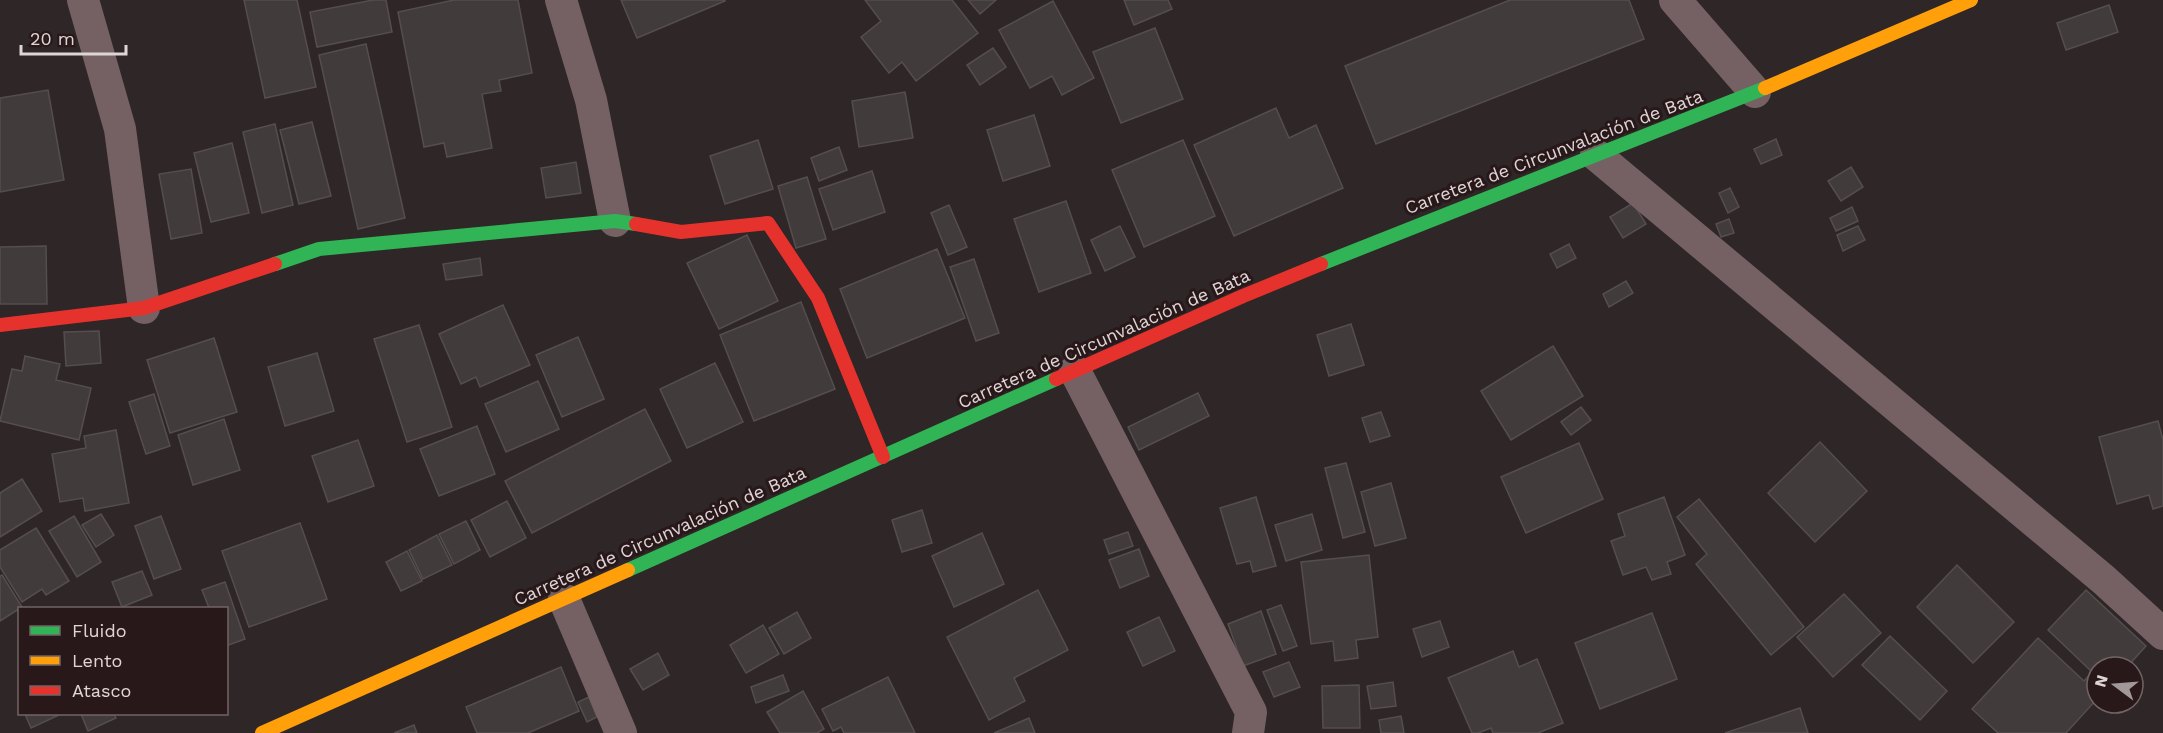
<svg xmlns="http://www.w3.org/2000/svg" width="2163" height="733" font-family="'Work Sans',sans-serif">
	<style>
		.building { fill: #423b3c; stroke: #544e4e; stroke-width: 1.5 }
		.lines { fill: none; stroke-linecap: round; stroke-linejoin: round }
		.street { stroke: #756163; stroke-width: 32 }
		.fast { stroke: #30b455; stroke-width: 14 }
		.slow { stroke: #ff9f0a; stroke-width: 14 }
		.jam { stroke: #e5322d; stroke-width: 14 }
		.labels { text-anchor: middle; stroke-width: 6; stroke-linejoin: round; paint-order: stroke }
		.street-label { font-size: 18px; fill: #e0d5d6; stroke: #28181a }
	</style>
	<rect width="100%" height="100%" fill="#2e2627"/>
	<!-- building -->
	<g class="building">
		<path d="M 244,0 L 297,0 L 316,87 L 265,98 Z"/>
		<path d="M 373,0 L 386,0 L 392,32 L 317,47 L 310,12 Z"/>
		<path d="M 454,0 L 518,0 L 532,73 L 499,80 L 501,91 L 482,94 L 492,148 L 447,157 L 444,143 L 424,147 L 398,12 Z"/>
		<path d="M 621,0 L 725,0 L 725,1 L 637,38 Z"/>
		<path d="M 865,0 L 952,0 L 978,33 L 916,81 L 902,62 L 889,73 L 861,37 L 881,21 Z"/>
		<path d="M 968,0 L 996,0 L 980,14 Z"/>
		<path d="M 1124,0 L 1168,0 L 1172,9 L 1134,25 Z"/>
		<path d="M 1510,0 L 1629,0 L 1644,39 L 1376,144 L 1345,66 Z"/>
		<path d="M 1053,1 L 1094,78 L 1062,95 L 1052,76 L 1030,88 L 999,30 Z"/>
		<path d="M 2109,5 L 2118,32 L 2066,50 L 2057,23 Z"/>
		<path d="M 1155,28 L 1183,99 L 1121,123 L 1093,52 Z"/>
		<path d="M 366,44 L 405,218 L 358,229 L 319,55 Z"/>
		<path d="M 993,48 L 1006,67 L 980,85 L 967,65 Z"/>
		<path d="M 48,90 L 64,180 L 0,192 L 0,98 Z"/>
		<path d="M 905,92 L 913,138 L 859,147 L 852,101 Z"/>
		<path d="M 1276,108 L 1289,138 L 1316,125 L 1343,188 L 1234,236 L 1194,145 Z"/>
		<path d="M 1034,115 L 1050,166 L 1003,181 L 987,130 Z"/>
		<path d="M 312,122 L 331,196 L 299,204 L 280,130 Z"/>
		<path d="M 275,124 L 293,205 L 262,213 L 243,132 Z"/>
		<path d="M 1776,139 L 1782,155 L 1761,164 L 1754,149 Z"/>
		<path d="M 758,140 L 773,189 L 725,204 L 710,156 Z"/>
		<path d="M 1183,140 L 1215,216 L 1144,247 L 1112,170 Z"/>
		<path d="M 232,143 L 249,213 L 211,222 L 194,153 Z"/>
		<path d="M 839,147 L 847,170 L 819,181 L 811,158 Z"/>
		<path d="M 576,162 L 581,193 L 546,198 L 541,168 Z"/>
		<path d="M 1851,167 L 1863,187 L 1841,201 L 1828,181 Z"/>
		<path d="M 191,169 L 202,233 L 171,239 L 159,174 Z"/>
		<path d="M 872,171 L 885,212 L 833,230 L 819,189 Z"/>
		<path d="M 807,177 L 826,239 L 796,248 L 778,186 Z"/>
		<path d="M 1730,188 L 1739,207 L 1728,213 L 1719,193 Z"/>
		<path d="M 1066,201 L 1091,273 L 1039,292 L 1014,219 Z"/>
		<path d="M 1633,203 L 1646,224 L 1623,238 L 1610,217 Z"/>
		<path d="M 949,205 L 967,247 L 948,255 L 931,213 Z"/>
		<path d="M 1852,207 L 1858,221 L 1836,231 L 1830,218 Z"/>
		<path d="M 1729,219 L 1734,233 L 1721,237 L 1716,224 Z"/>
		<path d="M 1120,226 L 1135,257 L 1105,271 L 1091,240 Z"/>
		<path d="M 1858,226 L 1865,240 L 1843,251 L 1837,235 Z"/>
		<path d="M 747,235 L 778,301 L 719,329 L 687,263 Z"/>
		<path d="M 1569,244 L 1576,258 L 1557,268 L 1550,254 Z"/>
		<path d="M 46,246 L 47,304 L 0,304 L 0,247 Z"/>
		<path d="M 937,249 L 965,318 L 867,358 L 840,289 Z"/>
		<path d="M 480,258 L 482,275 L 446,280 L 443,264 Z"/>
		<path d="M 974,259 L 999,333 L 976,341 L 950,267 Z"/>
		<path d="M 1626,281 L 1633,293 L 1609,307 L 1603,294 Z"/>
		<path d="M 801,302 L 835,389 L 754,421 L 720,335 Z"/>
		<path d="M 503,305 L 530,365 L 480,387 L 476,377 L 461,384 L 439,334 Z"/>
		<path d="M 1351,324 L 1364,365 L 1329,376 L 1317,335 Z"/>
		<path d="M 419,325 L 452,427 L 407,442 L 374,339 Z"/>
		<path d="M 99,331 L 101,363 L 66,366 L 64,332 Z"/>
		<path d="M 578,337 L 604,399 L 562,417 L 536,355 Z"/>
		<path d="M 214,338 L 237,412 L 170,433 L 147,360 Z"/>
		<path d="M 1553,346 L 1583,396 L 1511,440 L 1481,391 Z"/>
		<path d="M 317,353 L 334,411 L 285,426 L 268,367 Z"/>
		<path d="M 25,356 L 60,364 L 56,380 L 91,388 L 79,440 L 0,421 L 12,369 L 22,371 Z"/>
		<path d="M 715,363 L 743,422 L 687,448 L 660,389 Z"/>
		<path d="M 538,381 L 559,429 L 506,452 L 485,404 Z"/>
		<path d="M 1198,393 L 1209,416 L 1139,450 L 1128,427 Z"/>
		<path d="M 154,394 L 170,446 L 146,454 L 129,402 Z"/>
		<path d="M 1581,407 L 1591,420 L 1571,435 L 1561,422 Z"/>
		<path d="M 645,409 L 671,461 L 532,533 L 505,481 Z"/>
		<path d="M 1381,412 L 1390,436 L 1370,442 L 1362,418 Z"/>
		<path d="M 224,419 L 240,470 L 193,485 L 178,435 Z"/>
		<path d="M 2158,421 L 2163,440 L 2163,506 L 2153,509 L 2149,495 L 2117,504 L 2099,437 Z"/>
		<path d="M 477,426 L 495,474 L 439,496 L 420,449 Z"/>
		<path d="M 116,430 L 129,503 L 85,511 L 83,498 L 60,502 L 52,454 L 86,448 L 84,436 Z"/>
		<path d="M 358,440 L 374,486 L 328,502 L 312,456 Z"/>
		<path d="M 1820,442 L 1867,491 L 1815,542 L 1768,493 Z"/>
		<path d="M 1579,443 L 1603,499 L 1526,533 L 1501,477 Z"/>
		<path d="M 1346,463 L 1365,532 L 1343,538 L 1325,468 Z"/>
		<path d="M 22,479 L 42,511 L 0,537 L 0,493 Z"/>
		<path d="M 1391,483 L 1406,538 L 1375,546 L 1361,492 Z"/>
		<path d="M 1256,497 L 1276,566 L 1253,572 L 1250,561 L 1237,564 L 1220,508 Z"/>
		<path d="M 1664,497 L 1685,555 L 1667,562 L 1671,574 L 1652,580 L 1646,567 L 1623,575 L 1611,541 L 1625,536 L 1618,514 Z"/>
		<path d="M 1699,499 L 1804,627 L 1771,655 L 1696,564 L 1707,554 L 1677,517 Z"/>
		<path d="M 507,501 L 526,538 L 490,557 L 471,520 Z"/>
		<path d="M 922,510 L 932,543 L 902,552 L 892,520 Z"/>
		<path d="M 101,514 L 114,535 L 96,547 L 82,525 Z"/>
		<path d="M 1312,514 L 1322,550 L 1286,561 L 1275,525 Z"/>
		<path d="M 74,516 L 101,562 L 77,577 L 49,531 Z"/>
		<path d="M 161,516 L 181,569 L 154,579 L 135,526 Z"/>
		<path d="M 466,521 L 480,550 L 454,564 L 439,534 Z"/>
		<path d="M 300,523 L 327,599 L 249,627 L 222,551 Z"/>
		<path d="M 36,528 L 69,581 L 46,595 L 42,589 L 22,602 L 0,567 L 0,550 Z"/>
		<path d="M 1128,532 L 1133,546 L 1109,554 L 1104,540 Z"/>
		<path d="M 982,533 L 1004,584 L 954,607 L 932,556 Z"/>
		<path d="M 437,535 L 452,565 L 423,579 L 409,550 Z"/>
		<path d="M 1139,549 L 1149,576 L 1120,588 L 1109,560 Z"/>
		<path d="M 407,551 L 422,581 L 401,591 L 386,562 Z"/>
		<path d="M 1369,555 L 1378,637 L 1356,640 L 1358,658 L 1335,661 L 1333,641 L 1311,644 L 1301,562 Z"/>
		<path d="M 1957,565 L 2014,622 L 1973,663 L 1917,607 Z"/>
		<path d="M 142,571 L 152,595 L 122,607 L 112,582 Z"/>
		<path d="M 2,575 L 22,607 L 0,621 L 0,576 Z"/>
		<path d="M 225,582 L 245,639 L 226,646 L 226,608 L 209,608 L 202,590 Z"/>
		<path d="M 1038,590 L 1068,650 L 1014,678 L 1025,701 L 989,720 L 947,637 Z"/>
		<path d="M 2086,590 L 2146,646 L 2127,667 L 2097,667 L 2097,699 L 2066,733 L 1998,733 L 1972,709 L 2038,638 L 2084,681 L 2092,672 L 2048,630 Z"/>
		<path d="M 1844,594 L 1881,633 L 1833,677 L 1797,637 Z"/>
		<path d="M 1281,605 L 1297,646 L 1283,651 L 1267,610 Z"/>
		<path d="M 1261,611 L 1276,654 L 1243,666 L 1228,624 Z"/>
		<path d="M 797,612 L 811,638 L 784,654 L 769,628 Z"/>
		<path d="M 1652,613 L 1677,679 L 1600,709 L 1575,643 Z"/>
		<path d="M 1159,617 L 1175,651 L 1143,666 L 1127,632 Z"/>
		<path d="M 1440,621 L 1449,647 L 1422,657 L 1413,629 Z"/>
		<path d="M 763,625 L 779,654 L 746,673 L 730,645 Z"/>
		<path d="M 1890,636 L 1947,691 L 1920,720 L 1862,665 Z"/>
		<path d="M 1513,651 L 1519,667 L 1537,659 L 1563,723 L 1538,733 L 1493,733 L 1491,728 L 1478,733 L 1472,733 L 1448,678 Z"/>
		<path d="M 658,653 L 669,675 L 643,690 L 630,669 Z"/>
		<path d="M 1289,662 L 1300,687 L 1274,697 L 1263,672 Z"/>
		<path d="M 561,667 L 579,711 L 528,733 L 477,733 L 466,707 Z"/>
		<path d="M 783,675 L 789,691 L 756,703 L 751,687 Z"/>
		<path d="M 888,677 L 915,733 L 844,733 L 841,727 L 833,731 L 822,709 Z"/>
		<path d="M 1393,682 L 1396,706 L 1371,709 L 1367,686 Z"/>
		<path d="M 1359,685 L 1360,728 L 1323,728 L 1322,686 Z"/>
		<path d="M 803,691 L 824,729 L 817,733 L 780,733 L 767,712 Z"/>
		<path d="M 589,697 L 597,717 L 587,722 L 578,702 Z"/>
		<path d="M 1800,708 L 1808,733 L 1725,733 Z"/>
		<path d="M 25,714 L 59,714 L 59,715 L 31,728 Z"/>
		<path d="M 81,714 L 114,714 L 116,718 L 88,731 Z"/>
		<path d="M 1401,716 L 1404,733 L 1381,733 L 1379,720 Z"/>
		<path d="M 1029,718 L 1035,733 L 994,733 Z"/>
		<path d="M 414,725 L 417,733 L 394,733 Z"/>
	</g>
	<g class="lines">
		<!-- street -->
		<g class="street">
			<path d="M 83,0 L 120,129 L 144,308"/>
			<path d="M 561,0 L 591,100 L 615,221"/>
			<path d="M 1675,0 L 1755,92"/>
			<path d="M 1596,155 L 2104,580 L 2163,634"/>
			<path d="M 1075,371 L 1251,712 L 1248,733"/>
			<path d="M 564,599 L 621,733"/>
		</g>
		<!-- fast -->
		<g class="fast">
			<path d="M 275,264 L 319,249 L 615,221 L 636,224"/>
			<path d="M 1321,264 L 1765,88"/>
			<path d="M 628,570 L 1056,379"/>
		</g>
		<!-- slow -->
		<g class="slow">
			<path d="M 1765,88 L 1971,0"/>
			<path d="M 262,733 L 628,570"/>
		</g>
		<!-- jam -->
		<g class="jam">
			<path d="M 636,224 L 681,232 L 768,223 L 818,298 L 883,457"/>
			<path d="M 0,325 L 144,308 L 275,264"/>
			<path d="M 1056,379 L 1243,296 L 1321,264"/>
		</g>
	</g>
	<g class="labels">
		<!-- street labels -->
		<g class="street-label">
			<text transform="translate(1554 152) rotate(-21)" y="6">Carretera de Circunvalación de Bata</text>
			<text transform="translate(1104 339) rotate(-24)" y="6">Carretera de Circunvalación de Bata</text>
			<text transform="translate(660 536) rotate(-24)" y="6">Carretera de Circunvalación de Bata</text>
		</g>
	</g>
	<!-- legend -->
	<rect x="18" y="607" width="210" height="108" fill="#28181a" stroke="#726465" stroke-width="1.5"/>
	<rect x="30" y="626" width="30" height="9" fill="#30b455" stroke="#726465" stroke-width="1.5"/>
	<text x="72" y="637" font-size="18" fill="#e0d5d6">Fluido</text>
	<rect x="30" y="656" width="30" height="9" fill="#ff9f0a" stroke="#726465" stroke-width="1.5"/>
	<text x="72" y="667" font-size="18" fill="#e0d5d6">Lento</text>
	<rect x="30" y="686" width="30" height="9" fill="#e5322d" stroke="#726465" stroke-width="1.5"/>
	<text x="72" y="697" font-size="18" fill="#e0d5d6">Atasco</text>
	<!-- north arrow -->
	<g transform="translate(2115 685) rotate(286)"><circle r="28" fill="#28181a" stroke="#726465" stroke-width="1.5"/>
	<path d="M0-4.5L10 22L0 15L-10 22Z" fill="#a29899"/>
	<text y="-9" font-size="16" font-weight="bold" text-anchor="middle" fill="#e0d5d6">N</text>
	</g>
	<!-- scale -->
	<path d="M21 45v9h105v-9" fill="none" stroke="#e0d5d6" stroke-width="3"/>
	<text x="30" y="45" font-size="18" fill="#e0d5d6" stroke="#28181a" stroke-width="4.5" paint-order="stroke">20 m</text>
</svg>
